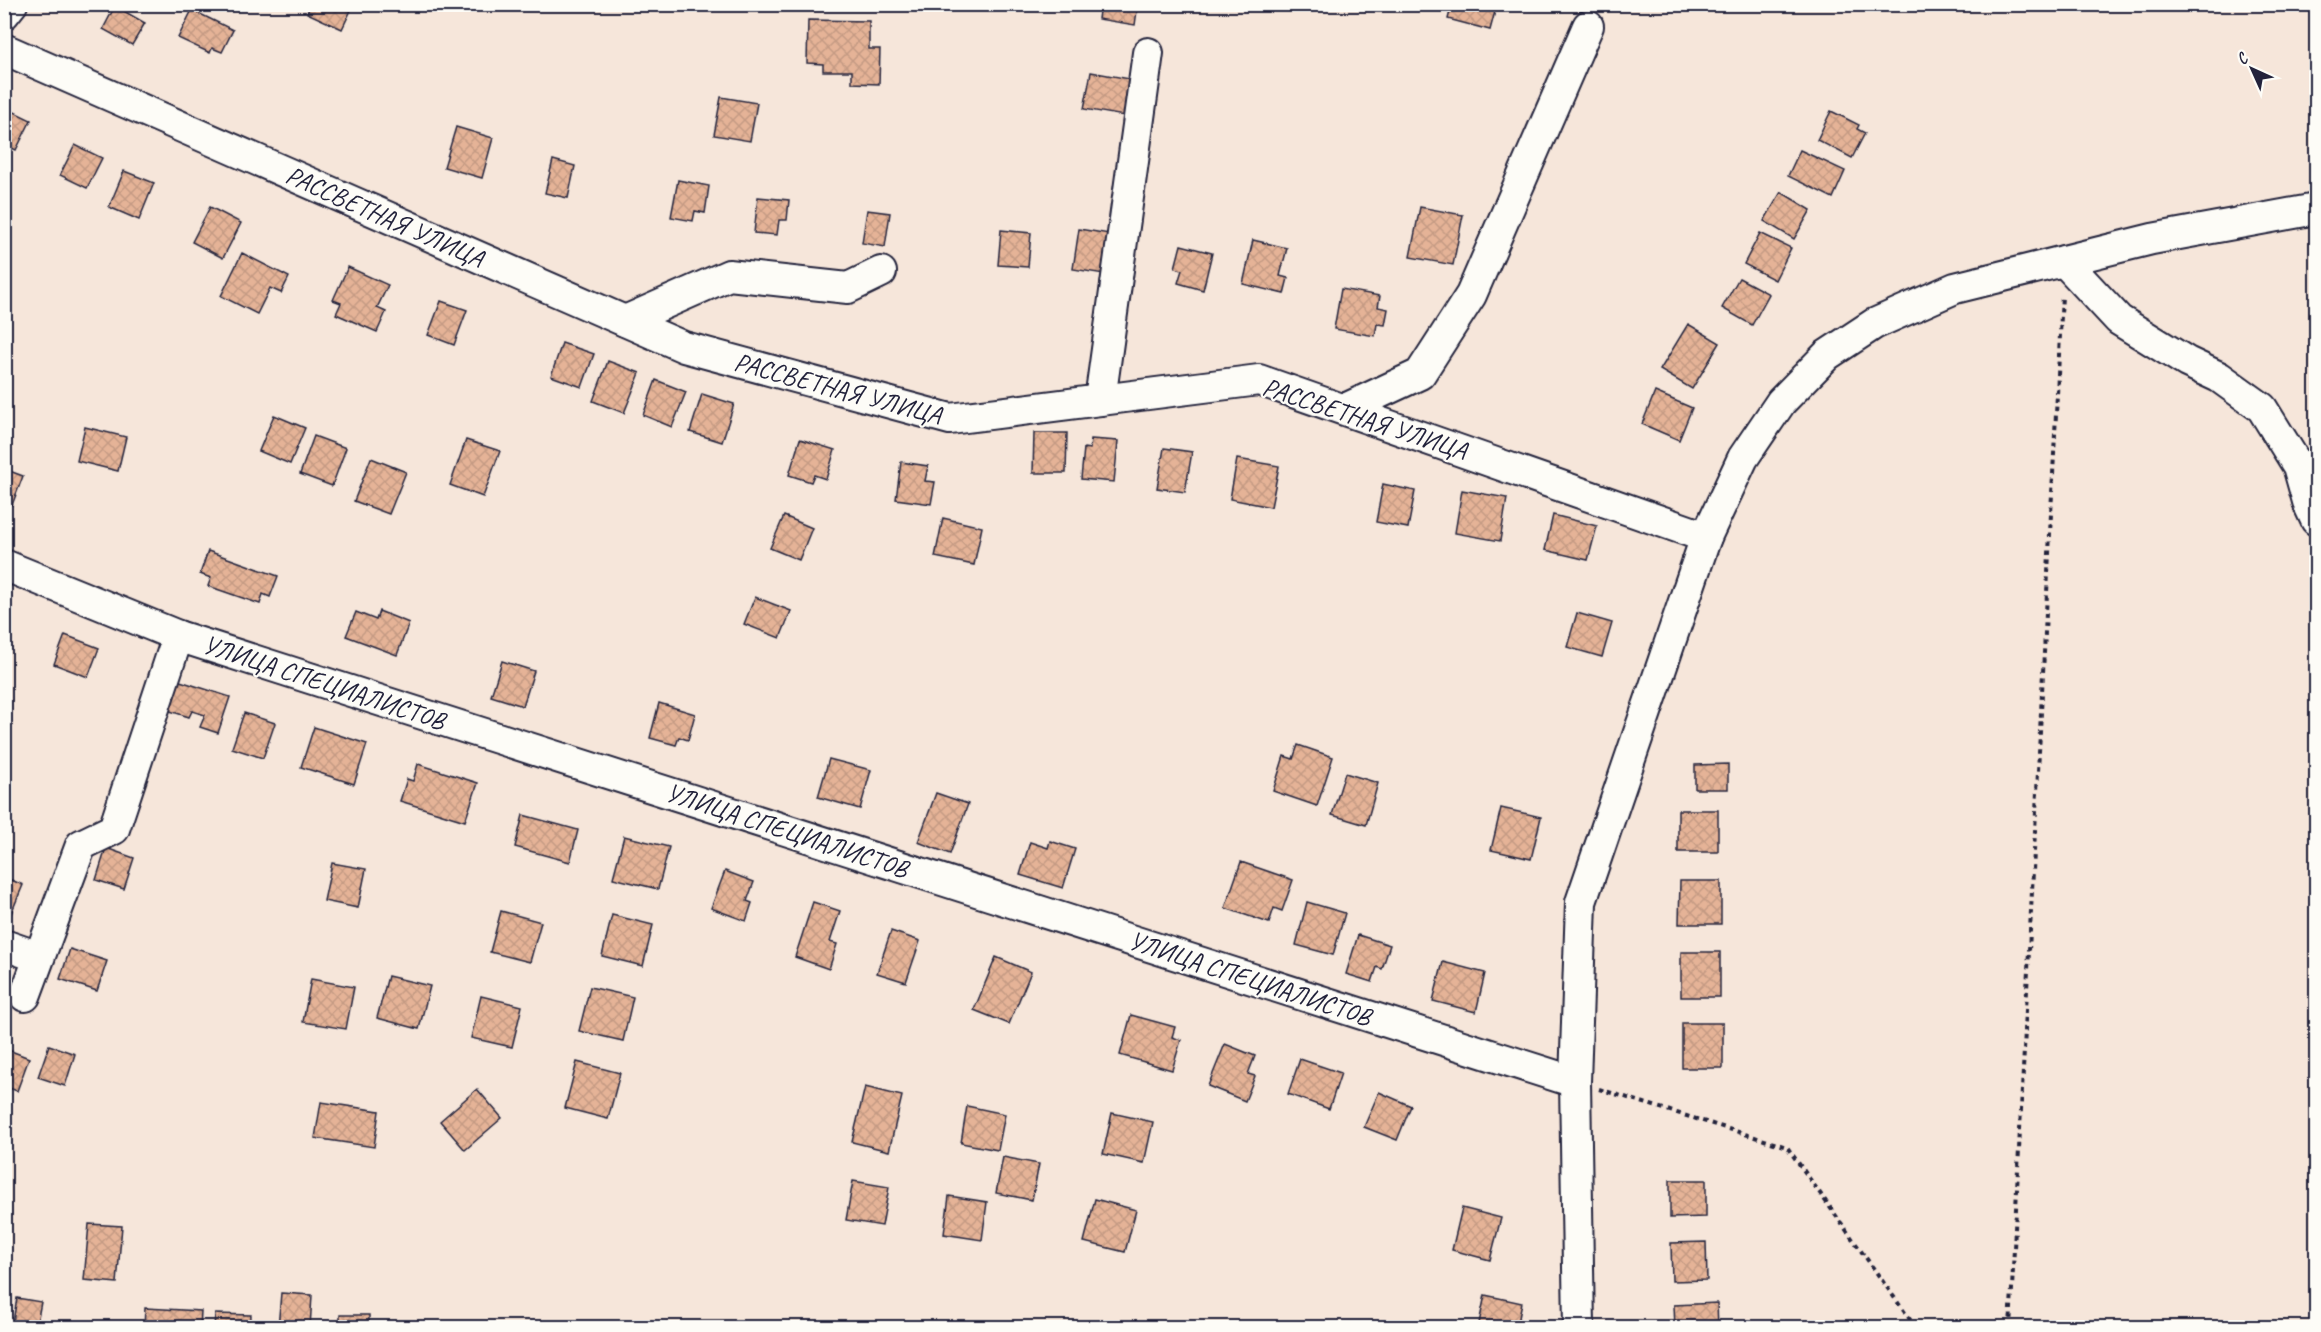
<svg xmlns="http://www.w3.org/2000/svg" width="2321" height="1332" font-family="Caveat,sans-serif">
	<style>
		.building { fill: url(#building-cross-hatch); stroke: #22223b; stroke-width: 1.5 }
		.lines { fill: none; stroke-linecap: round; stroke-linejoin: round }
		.minor-casing { stroke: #22223b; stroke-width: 34 }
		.path { stroke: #22223b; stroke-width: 4; stroke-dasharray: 4.5 4.5; stroke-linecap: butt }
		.minor { stroke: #fdfcf7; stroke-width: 30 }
		.labels { text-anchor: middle; stroke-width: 4.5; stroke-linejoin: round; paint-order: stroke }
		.street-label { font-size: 26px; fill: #22223b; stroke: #fdfcf7 }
	</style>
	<defs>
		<pattern id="building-cross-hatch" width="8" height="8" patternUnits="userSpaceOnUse" patternTransform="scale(1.5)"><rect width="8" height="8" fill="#e5b397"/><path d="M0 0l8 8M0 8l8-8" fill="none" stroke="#c49a83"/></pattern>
	</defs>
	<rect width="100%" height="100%" fill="#f6e6da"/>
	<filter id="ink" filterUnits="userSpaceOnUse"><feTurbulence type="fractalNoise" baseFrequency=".0167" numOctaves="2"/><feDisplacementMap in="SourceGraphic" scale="12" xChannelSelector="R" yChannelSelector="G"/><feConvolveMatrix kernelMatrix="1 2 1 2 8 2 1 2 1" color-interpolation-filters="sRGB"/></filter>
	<g filter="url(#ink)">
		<!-- building -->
		<g class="building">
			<path d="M 311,4 L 354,4 L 342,29 L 307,13 Z"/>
			<path d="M 1100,4 L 1138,4 L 1135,25 L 1098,19 Z"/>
			<path d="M 1452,4 L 1497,4 L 1490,30 L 1448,19 Z"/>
			<path d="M 115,6 L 145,23 L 132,45 L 103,29 Z"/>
			<path d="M 192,10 L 233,30 L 222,52 L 212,48 L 210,53 L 178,38 Z"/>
			<path d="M 808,20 L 869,21 L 869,49 L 880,49 L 879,84 L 852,83 L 852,71 L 823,71 L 823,64 L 807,63 Z"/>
			<path d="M 1091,72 L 1130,79 L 1124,116 L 1084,109 Z"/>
			<path d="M 721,97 L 757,103 L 750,141 L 714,135 Z"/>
			<path d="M 4,107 L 31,120 L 16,150 L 4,144 Z"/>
			<path d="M 1831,111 L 1859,125 L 1857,129 L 1865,133 L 1852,158 L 1817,140 Z"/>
			<path d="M 456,127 L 493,138 L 482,178 L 444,167 Z"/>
			<path d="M 75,145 L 102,158 L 87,188 L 60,175 Z"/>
			<path d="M 1800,150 L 1845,171 L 1833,198 L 1788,176 Z"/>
			<path d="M 553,160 L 575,166 L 568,198 L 545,193 Z"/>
			<path d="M 124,171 L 154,183 L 139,220 L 109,207 Z"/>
			<path d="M 678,180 L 709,186 L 705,213 L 695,211 L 693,221 L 671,217 Z"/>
			<path d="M 1781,192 L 1811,210 L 1794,239 L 1764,221 Z"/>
			<path d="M 758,197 L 789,200 L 787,220 L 779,220 L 777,235 L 754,233 Z"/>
			<path d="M 210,207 L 241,223 L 223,258 L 192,242 Z"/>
			<path d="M 1420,207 L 1463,215 L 1453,265 L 1410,257 Z"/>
			<path d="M 867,210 L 890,213 L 885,247 L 862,243 Z"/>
			<path d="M 1079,229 L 1110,234 L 1104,274 L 1073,269 Z"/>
			<path d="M 1001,230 L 1031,233 L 1028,267 L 998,265 Z"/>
			<path d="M 1760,233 L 1791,248 L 1775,280 L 1744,264 Z"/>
			<path d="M 1253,240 L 1287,248 L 1280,276 L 1288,278 L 1284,294 L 1243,284 Z"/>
			<path d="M 1181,245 L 1212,253 L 1203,290 L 1178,283 L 1182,270 L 1175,268 Z"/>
			<path d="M 242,253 L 289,277 L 281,293 L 270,288 L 257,314 L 221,296 Z"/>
			<path d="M 348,267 L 388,285 L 377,308 L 386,312 L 377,332 L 336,314 L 341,303 L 333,300 Z"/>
			<path d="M 1739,278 L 1769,294 L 1752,325 L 1722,308 Z"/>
			<path d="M 1341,289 L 1380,296 L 1378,307 L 1388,309 L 1385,325 L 1377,324 L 1375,336 L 1334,329 Z"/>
			<path d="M 441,301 L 467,310 L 454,345 L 428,335 Z"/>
			<path d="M 1688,324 L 1720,343 L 1692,389 L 1660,370 Z"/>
			<path d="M 562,343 L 594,354 L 582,387 L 551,376 Z"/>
			<path d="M 608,361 L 640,373 L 624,413 L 593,401 Z"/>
			<path d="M 656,380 L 686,392 L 672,427 L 643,415 Z"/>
			<path d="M 1655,392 L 1692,408 L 1679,440 L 1642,424 Z"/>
			<path d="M 702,394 L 734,404 L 722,442 L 690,432 Z"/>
			<path d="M 274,415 L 305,428 L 290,464 L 259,451 Z"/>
			<path d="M 85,427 L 126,437 L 118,471 L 77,461 Z"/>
			<path d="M 1034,433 L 1067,433 L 1066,473 L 1033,473 Z"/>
			<path d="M 314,436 L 346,448 L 332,486 L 300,474 Z"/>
			<path d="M 800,439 L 835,450 L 826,479 L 814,475 L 811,482 L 789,475 Z"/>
			<path d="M 1091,439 L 1118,441 L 1114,482 L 1081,479 L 1084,448 L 1090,449 Z"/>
			<path d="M 466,440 L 500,451 L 483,497 L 450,485 Z"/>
			<path d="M 1164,448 L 1192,452 L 1185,492 L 1157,488 Z"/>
			<path d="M 371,458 L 406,472 L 389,514 L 354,501 Z"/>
			<path d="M 1237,459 L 1279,466 L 1271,507 L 1230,499 Z"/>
			<path d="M 901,462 L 928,466 L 925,481 L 935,482 L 931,504 L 896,499 Z"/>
			<path d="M 4,469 L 23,476 L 12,505 L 4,503 Z"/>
			<path d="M 1383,484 L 1415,491 L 1408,528 L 1376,522 Z"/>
			<path d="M 1462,490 L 1507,498 L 1500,541 L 1455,533 Z"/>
			<path d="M 1553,515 L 1597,526 L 1588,560 L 1545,550 Z"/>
			<path d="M 784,516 L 812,528 L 799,560 L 770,548 Z"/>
			<path d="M 943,518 L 982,527 L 974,565 L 935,557 Z"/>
			<path d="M 208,551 L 278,576 L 270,597 L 263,594 L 260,604 L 208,586 L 211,578 L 200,574 Z"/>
			<path d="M 755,597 L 791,611 L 780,638 L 744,624 Z"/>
			<path d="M 379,611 L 409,623 L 397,655 L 346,636 L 356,612 L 376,620 Z"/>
			<path d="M 1577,613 L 1612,623 L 1602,657 L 1567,647 Z"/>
			<path d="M 65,635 L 99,648 L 88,677 L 54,664 Z"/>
			<path d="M 502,661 L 534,671 L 523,706 L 491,696 Z"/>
			<path d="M 177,680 L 230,697 L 218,733 L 200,727 L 205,715 L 192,711 L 189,717 L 167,710 Z"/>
			<path d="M 659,703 L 695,714 L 688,740 L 679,737 L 676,745 L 650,738 Z"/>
			<path d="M 244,713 L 275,723 L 263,758 L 232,748 Z"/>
			<path d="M 314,727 L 367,744 L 354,784 L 301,767 Z"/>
			<path d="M 1298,745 L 1333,757 L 1317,806 L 1273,791 L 1284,756 L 1293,759 Z"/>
			<path d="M 829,759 L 871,770 L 860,809 L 818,797 Z"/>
			<path d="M 418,764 L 478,783 L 465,821 L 400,801 L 407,779 L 413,781 Z"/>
			<path d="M 1728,764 L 1728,789 L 1695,789 L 1695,765 Z"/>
			<path d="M 1345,773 L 1378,783 L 1366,825 L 1332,815 Z"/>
			<path d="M 936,793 L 968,804 L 950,854 L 918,842 Z"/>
			<path d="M 1501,808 L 1541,817 L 1531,859 L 1491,850 Z"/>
			<rect x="1678" y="810" width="40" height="42"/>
			<path d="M 523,815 L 578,830 L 570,862 L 515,847 Z"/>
			<path d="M 624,836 L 669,847 L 658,889 L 613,878 Z"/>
			<path d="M 1050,841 L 1075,849 L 1063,888 L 1020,875 L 1030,842 L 1048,848 Z"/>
			<path d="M 106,848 L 134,858 L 124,889 L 96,880 Z"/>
			<path d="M 1241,862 L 1293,880 L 1282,911 L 1274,908 L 1269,923 L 1225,908 Z"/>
			<path d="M 332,863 L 366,869 L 358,908 L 324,901 Z"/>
			<path d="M 725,871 L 754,882 L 747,901 L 752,903 L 746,921 L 711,908 Z"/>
			<path d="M 4,877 L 23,885 L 10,916 L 4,914 Z"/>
			<path d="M 1680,881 L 1721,881 L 1721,924 L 1679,924 Z"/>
			<path d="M 813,902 L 840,911 L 830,942 L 837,944 L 829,969 L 795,957 Z"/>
			<path d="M 1307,902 L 1345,913 L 1333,955 L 1296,945 Z"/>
			<path d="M 501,911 L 541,922 L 530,962 L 490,952 Z"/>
			<path d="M 612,915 L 653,925 L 643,966 L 602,956 Z"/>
			<path d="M 891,931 L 920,941 L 906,982 L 877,973 Z"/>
			<path d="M 1358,935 L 1390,945 L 1382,969 L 1377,967 L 1372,982 L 1346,974 Z"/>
			<path d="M 70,949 L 107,961 L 97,991 L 60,979 Z"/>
			<rect x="1681" y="952" width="39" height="45"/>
			<path d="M 996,957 L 1031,972 L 1009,1024 L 974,1010 Z"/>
			<path d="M 1443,962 L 1485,973 L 1476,1012 L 1433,1001 Z"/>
			<path d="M 388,976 L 430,986 L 419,1029 L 377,1018 Z"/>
			<path d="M 311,979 L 354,987 L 346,1029 L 303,1022 Z"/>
			<path d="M 590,987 L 633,997 L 623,1041 L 579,1031 Z"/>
			<path d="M 481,996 L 522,1006 L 512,1047 L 471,1038 Z"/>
			<path d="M 1131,1015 L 1175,1027 L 1172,1037 L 1181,1040 L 1172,1070 L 1120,1055 Z"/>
			<rect x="1682" y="1023" width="41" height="45"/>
			<path d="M 1225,1044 L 1255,1056 L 1248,1074 L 1255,1076 L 1245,1101 L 1208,1086 Z"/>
			<path d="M 49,1045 L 75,1054 L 65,1086 L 38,1077 Z"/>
			<path d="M 6,1049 L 29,1058 L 17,1091 L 4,1086 Z"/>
			<path d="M 1300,1059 L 1341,1073 L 1329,1109 L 1288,1094 Z"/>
			<path d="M 577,1062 L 620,1073 L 608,1119 L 565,1108 Z"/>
			<path d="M 865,1087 L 902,1096 L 889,1151 L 852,1142 Z"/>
			<path d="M 477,1089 L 502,1118 L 465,1150 L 440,1121 Z"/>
			<path d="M 1379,1092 L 1411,1106 L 1397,1140 L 1364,1127 Z"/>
			<path d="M 321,1102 L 379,1111 L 374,1147 L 315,1138 Z"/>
			<path d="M 967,1106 L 1005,1114 L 998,1150 L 961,1143 Z"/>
			<path d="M 1112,1113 L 1153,1122 L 1144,1163 L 1103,1154 Z"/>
			<path d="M 1003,1157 L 1039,1164 L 1032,1200 L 996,1193 Z"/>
			<path d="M 1670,1180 L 1706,1180 L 1706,1217 L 1670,1218 Z"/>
			<path d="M 853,1181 L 889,1187 L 882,1226 L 846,1220 Z"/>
			<path d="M 949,1196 L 987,1202 L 982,1240 L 944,1234 Z"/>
			<path d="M 1095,1199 L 1136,1210 L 1125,1252 L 1084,1242 Z"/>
			<path d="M 1462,1208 L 1501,1218 L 1490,1260 L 1452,1250 Z"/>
			<path d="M 89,1224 L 122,1226 L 117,1283 L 84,1280 Z"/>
			<path d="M 1706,1242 L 1707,1280 L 1672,1281 L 1671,1243 Z"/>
			<path d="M 281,1293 L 312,1295 L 310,1328 L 278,1328 Z"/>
			<path d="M 1485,1295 L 1522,1303 L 1517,1328 L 1478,1328 Z"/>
			<path d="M 17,1298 L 41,1302 L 36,1328 L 12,1327 Z"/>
			<path d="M 1717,1303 L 1718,1328 L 1675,1328 L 1674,1305 Z"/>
			<path d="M 145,1308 L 201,1311 L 200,1328 L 144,1328 Z"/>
			<path d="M 215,1314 L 251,1315 L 250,1328 L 214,1328 Z"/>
			<rect x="340" y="1315" width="29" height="13"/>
		</g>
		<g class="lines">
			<defs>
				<g id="minor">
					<path d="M 4,14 L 12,4"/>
					<path d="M 4,49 L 684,347 L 950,419 L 1259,380 L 1706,537"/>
					<path d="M 2064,261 L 2119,320 L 2187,362 L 2219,377 L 2262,408 L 2298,466 L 2309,505 L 2316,520"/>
					<path d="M 625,321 L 729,275 L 848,288 L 881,272"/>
					<path d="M 1100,400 L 1148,53"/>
					<path d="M 1345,409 L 1420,374 L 1471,295 L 1588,26"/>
					<path d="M 4,565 L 178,636 L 1575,1082"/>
					<path d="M 4,945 L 39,957"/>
					<path d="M 25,996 L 81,845 L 114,829 L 178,636"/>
					<path d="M 1579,1328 L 1575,1082 L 1581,902 L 1706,537 L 1743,458 L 1781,402 L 1827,355 L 1874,324 L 1955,288 L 2152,239 L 2316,209"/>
				</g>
			</defs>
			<!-- minor casing -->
			<use href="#minor" class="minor-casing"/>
			<!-- path -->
			<g class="path">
				<path d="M 1599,1089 L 1787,1147 L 1916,1328"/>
				<path d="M 2010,1328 L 2062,295"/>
			</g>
			<!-- minor -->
			<use href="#minor" class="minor"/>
		</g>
	</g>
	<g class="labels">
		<!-- street labels -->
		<g class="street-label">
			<text transform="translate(385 216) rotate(24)" y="9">РАССВЕТНАЯ УЛИЦА</text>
			<text transform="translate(838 388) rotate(15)" y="9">РАССВЕТНАЯ УЛИЦА</text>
			<text transform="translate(1365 418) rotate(18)" y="9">РАССВЕТНАЯ УЛИЦА</text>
			<text transform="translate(324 682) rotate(18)" y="9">УЛИЦА СПЕЦИАЛИСТОВ</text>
			<text transform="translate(787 830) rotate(18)" y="9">УЛИЦА СПЕЦИАЛИСТОВ</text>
			<text transform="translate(1250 978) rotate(18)" y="9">УЛИЦА СПЕЦИАЛИСТОВ</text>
		</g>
	</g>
	<!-- margin -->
	<rect width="2321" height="1332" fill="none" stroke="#fdfcf7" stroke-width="24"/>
	<rect x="12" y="12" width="2297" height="1308" fill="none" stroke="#22223b" stroke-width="2" filter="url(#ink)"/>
	<!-- north arrow -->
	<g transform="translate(2252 69) rotate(315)" stroke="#fdfcf7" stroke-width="4.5" paint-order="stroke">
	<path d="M0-4.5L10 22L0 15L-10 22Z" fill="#22223b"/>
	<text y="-9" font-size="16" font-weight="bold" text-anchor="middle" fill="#22223b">С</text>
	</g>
</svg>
